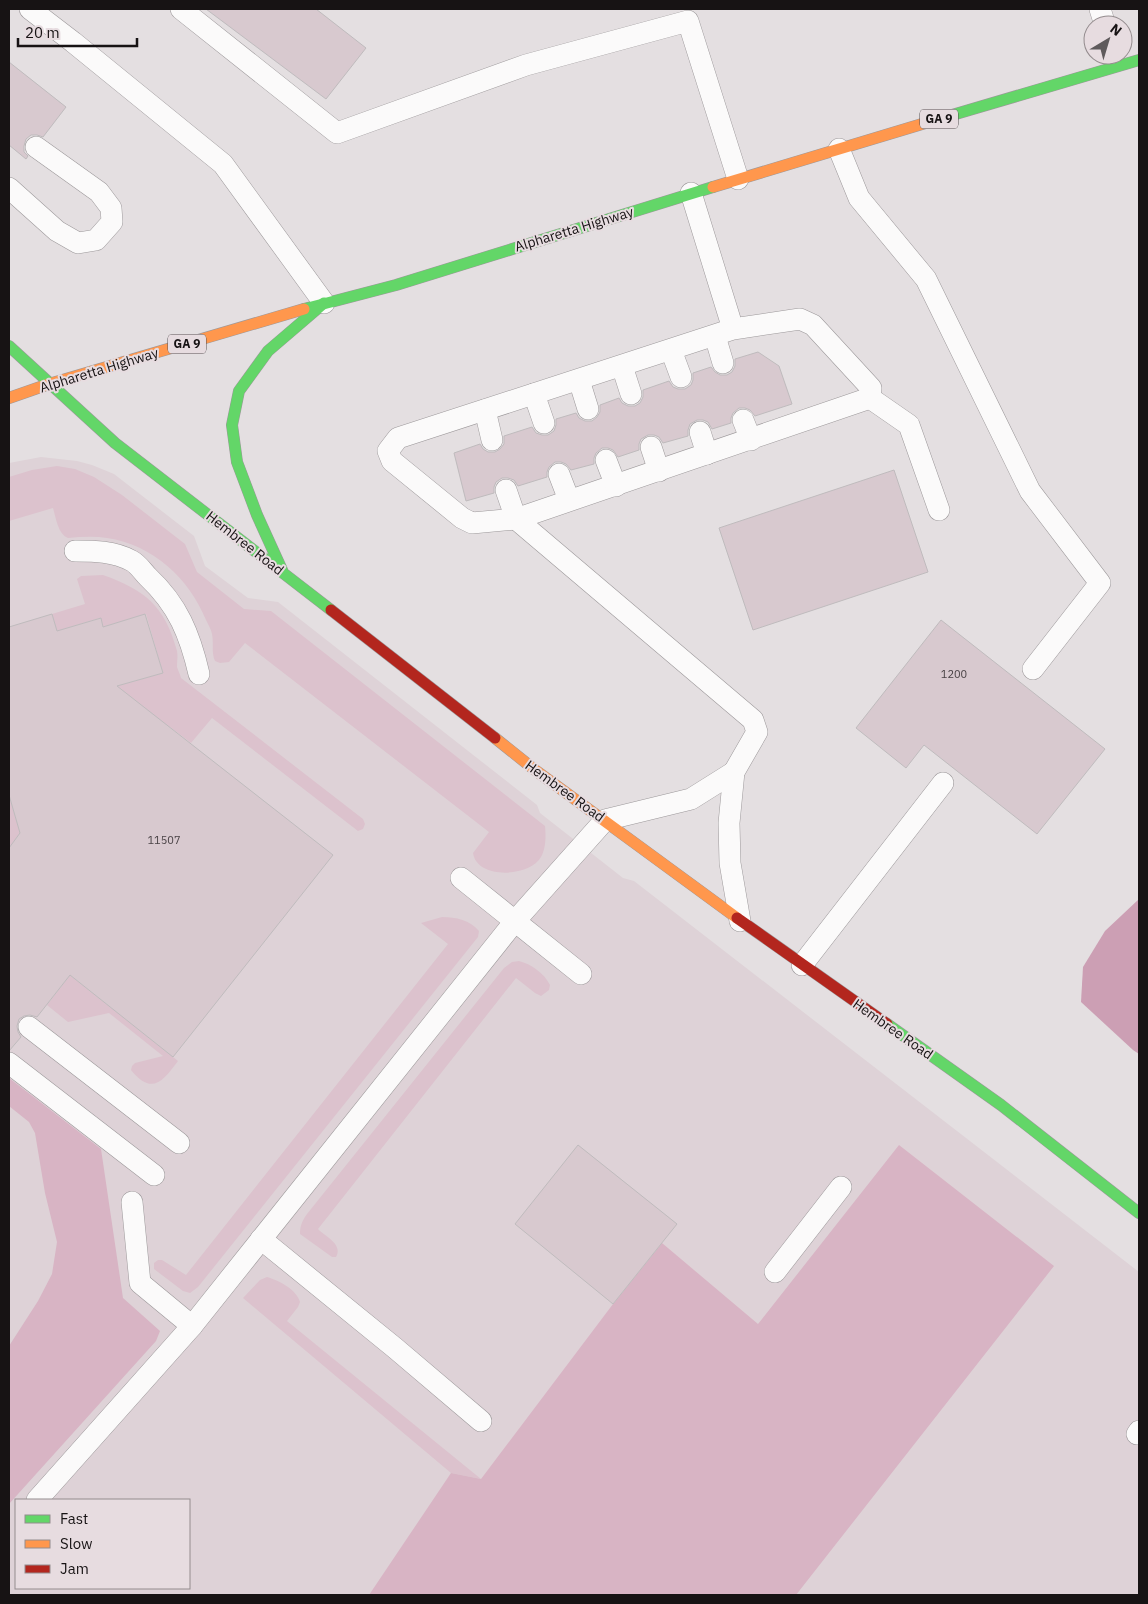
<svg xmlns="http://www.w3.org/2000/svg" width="1148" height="1604" font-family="'IBM Plex Sans',sans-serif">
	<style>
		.built { fill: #ded2d7; fill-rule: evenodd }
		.green { fill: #dcc2cd }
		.forest { fill: #d8b4c4 }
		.water { fill: #cc9fb4 }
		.building { fill: #d8c9cf; stroke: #bfbbbd }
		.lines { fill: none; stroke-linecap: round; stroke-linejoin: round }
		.lane-casing { stroke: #9c989a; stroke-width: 22 }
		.fast-casing { stroke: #9c989a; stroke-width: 12 }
		.slow-casing { stroke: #9c989a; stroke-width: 12 }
		.jam-casing { stroke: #9c989a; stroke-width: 12 }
		.lane { stroke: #fbfafa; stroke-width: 21 }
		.fast { stroke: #63d668; stroke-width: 11 }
		.slow { stroke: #ff974d; stroke-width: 11 }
		.jam { stroke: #b3261e; stroke-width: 11 }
		.labels { text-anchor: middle; stroke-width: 4; stroke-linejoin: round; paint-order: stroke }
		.number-label { font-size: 11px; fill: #494245 }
		.shield { fill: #e7dce0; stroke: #554f51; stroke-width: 1 }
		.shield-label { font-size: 12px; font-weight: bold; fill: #171314 }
		.street-label { font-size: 14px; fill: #171314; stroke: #e7dce0 }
	</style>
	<rect width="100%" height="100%" fill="#e4dfe1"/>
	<!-- built -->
	<path class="built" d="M 41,457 L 77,461 L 92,465 L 114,474 L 194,536 L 205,566 L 248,598 L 278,602 L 537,805 L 540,813 L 623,878 L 634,881 L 1139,1272 L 1139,1595 L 9,1595 L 9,463 ZM 16,1500 L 189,1500 L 189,1588 L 16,1588 Z"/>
	<!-- green -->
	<g class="green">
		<path d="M 57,466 L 75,469 L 94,477 L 122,495 L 185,544 L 197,572 L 244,609 L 271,611 L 545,826 C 546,836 546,848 541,857 C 530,877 477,880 473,853 L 489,832 L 245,643 L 229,662 L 220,663 L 215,661 C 211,652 214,643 212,634 C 211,629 208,624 206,620 C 189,578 153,545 107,538 C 94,536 81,537 68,538 C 58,534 56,518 53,508 L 9,521 L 9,477 L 32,470 Z"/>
		<path d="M 103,575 C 145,590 165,606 177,651 C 178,657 177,661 177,667 C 178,670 180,674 181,678 L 363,819 L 365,824 L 363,829 L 358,831 L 212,718 L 191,743 L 170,727 L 147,757 L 117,686 L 163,673 L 146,614 L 103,627 L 100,618 L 57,631 L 52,614 L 85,604 L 77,579 L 81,576 Z"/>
		<path d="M 9,795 L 20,833 L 9,848 Z"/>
		<path d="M 442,917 C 456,917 470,920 479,931 L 478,937 L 198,1287 L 190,1293 L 183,1291 L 154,1269 L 154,1263 L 158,1260 L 162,1260 L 186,1275 L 448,944 L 421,923 Z"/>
		<path d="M 519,961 C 531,964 544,973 550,985 L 549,990 L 541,996 L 535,993 L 516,978 L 318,1229 C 327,1238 343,1244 336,1257 L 332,1257 L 300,1234 C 300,1226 302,1221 307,1214 L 504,968 L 512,962 Z"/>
		<path d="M 70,975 L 178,1061 C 163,1081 152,1096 131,1070 L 132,1066 L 135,1063 L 163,1056 L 109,1013 L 68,1022 L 47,1005 Z"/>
		<path d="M 267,1277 C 280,1281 296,1289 300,1302 L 298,1307 L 287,1321 L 481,1479 L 451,1473 L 243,1298 L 260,1280 Z"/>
	</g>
	<!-- forest -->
	<g class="forest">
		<path d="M 9,1078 L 101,1149 L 123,1298 L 160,1331 L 156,1341 L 9,1504 L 9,1346 L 38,1301 L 52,1274 L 57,1242 L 45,1193 L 35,1133 L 29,1122 L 9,1106 Z"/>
		<path d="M 899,1145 L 1054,1266 L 796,1595 L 369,1595 L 451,1473 L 481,1479 L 613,1304 L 662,1243 L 758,1324 Z"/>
	</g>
	<!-- water -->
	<path class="water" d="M 1139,899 L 1139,1054 L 1133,1050 L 1081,1002 L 1083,967 L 1105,931 Z"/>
	<!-- building -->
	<g class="building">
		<path d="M 206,9 L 316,9 L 366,48 L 326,99 Z"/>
		<path d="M 9,62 L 66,107 L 43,137 L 37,135 L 31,135 L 26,139 L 24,146 L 24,152 L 28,156 L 26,159 L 9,145 Z"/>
		<path d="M 758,352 L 779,366 L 792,404 L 755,416 L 750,410 L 745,408 L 739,408 L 733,413 L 731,418 L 731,423 L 712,429 L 708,422 L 703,420 L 697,420 L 690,424 L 688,430 L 688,436 L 663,443 L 659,437 L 654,435 L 648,435 L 641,439 L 639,444 L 639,450 L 618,457 L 613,450 L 608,448 L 602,448 L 596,453 L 594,458 L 594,464 L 571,470 L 566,464 L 561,462 L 555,462 L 549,467 L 547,472 L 547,477 L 518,486 L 514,480 L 508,478 L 502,478 L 496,482 L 494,487 L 494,493 L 466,501 L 454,453 L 480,444 L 483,449 L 488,452 L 495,452 L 500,449 L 504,444 L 504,436 L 532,427 L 536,433 L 542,435 L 548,435 L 554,431 L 556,425 L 556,419 L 576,413 L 579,418 L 585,421 L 592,421 L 597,417 L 600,412 L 600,405 L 619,398 L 622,403 L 628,406 L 635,406 L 640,403 L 643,397 L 643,390 L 669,381 L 673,387 L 678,389 L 685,389 L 691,385 L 693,380 L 693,373 L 711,367 L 715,372 L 720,375 L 727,375 L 732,372 L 735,366 L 735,359 Z"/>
		<path d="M 894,470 L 928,572 L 753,630 L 719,528 Z"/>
		<path d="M 52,614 L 57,631 L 101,618 L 103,627 L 145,614 L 163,673 L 117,686 L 333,855 L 173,1057 L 70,975 L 37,1017 L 30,1015 L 24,1016 L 19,1019 L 17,1026 L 18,1032 L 21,1037 L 9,1051 L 9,848 L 20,833 L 9,795 L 9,627 Z"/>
		<path d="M 941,620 L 1105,749 L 1037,834 L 924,745 L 906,768 L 856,728 Z"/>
		<path d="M 578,1145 L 677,1224 L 613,1304 L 515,1224 Z"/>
	</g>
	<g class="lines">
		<defs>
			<g id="lane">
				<path d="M 30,9 L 73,42 L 223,164 L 324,303"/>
				<path d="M 181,9 L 337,133 L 526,65 L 688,21 L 738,179"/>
				<path d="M 1100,9 L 1105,25"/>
				<path d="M 839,149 L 859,198 L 926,279 L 1030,491 L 1100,583 L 1033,669"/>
				<path d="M 9,188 L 57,231 L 78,243 L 96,240 L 112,222 L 111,208 L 99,192 L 36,147"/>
				<path d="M 691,193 L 733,329 L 398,438 L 388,451 L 392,461 L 462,518 L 472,523 L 516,519 L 870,398 L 871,388 L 813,325 L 800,319 L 733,329"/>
				<path d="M 715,336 L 723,363"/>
				<path d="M 671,350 L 681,377"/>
				<path d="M 622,366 L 631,394"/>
				<path d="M 579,380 L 588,409"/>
				<path d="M 534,394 L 544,423"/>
				<path d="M 870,398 L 909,425 L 939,510"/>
				<path d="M 485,410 L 492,440"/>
				<path d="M 743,420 L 751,440"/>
				<path d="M 700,432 L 707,454"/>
				<path d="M 651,447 L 659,471"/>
				<path d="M 606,460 L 616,486"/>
				<path d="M 559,474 L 569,500"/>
				<path d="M 506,490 L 516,519 L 753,720 L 757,732 L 734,772 L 729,823 L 730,863 L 740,921"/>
				<path d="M 75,551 C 94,551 114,551 132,561 C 138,564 143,572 148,577 C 178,605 190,635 199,674"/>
				<path d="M 461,878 L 581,974"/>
				<path d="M 802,965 L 943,783"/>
				<path d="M 29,1027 L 179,1143"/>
				<path d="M 9,1063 L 154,1175"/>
				<path d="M 132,1202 L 140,1283 L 192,1326"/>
				<path d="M 261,1239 L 395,1348 L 481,1421"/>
				<path d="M 775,1272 L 841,1187"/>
				<path d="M 1137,1434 L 1139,1431"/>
				<path d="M 37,1500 L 192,1326 L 515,921 L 605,820 L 691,799 L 734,772"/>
			</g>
			<g id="fast">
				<path d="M 942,118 L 1139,60"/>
				<path d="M 304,309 L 396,285 L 713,187"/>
				<path d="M 9,346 L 115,443 L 331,610"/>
				<path d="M 282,570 L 257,515 L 237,462 L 232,425 L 239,391 L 268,351 L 324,303"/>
				<path d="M 887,1024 L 1001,1105 L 1139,1213"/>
			</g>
			<g id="slow">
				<path d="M 713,187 L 942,118"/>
				<path d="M 9,398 L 49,384 L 304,309"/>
				<path d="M 495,738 L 535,770 L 737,918"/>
			</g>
			<g id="jam">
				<path d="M 331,610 L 495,738"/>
				<path d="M 737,918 L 887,1024"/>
			</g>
		</defs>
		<!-- lane casing -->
		<use href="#lane" class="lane-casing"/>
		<!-- fast casing -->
		<use href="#fast" class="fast-casing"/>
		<!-- slow casing -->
		<use href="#slow" class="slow-casing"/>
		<!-- jam casing -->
		<use href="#jam" class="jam-casing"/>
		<!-- lane -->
		<use href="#lane" class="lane"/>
		<!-- fast -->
		<use href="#fast" class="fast"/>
		<!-- slow -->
		<use href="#slow" class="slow"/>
		<!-- jam -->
		<use href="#jam" class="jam"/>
	</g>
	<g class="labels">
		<!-- number labels -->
		<g class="number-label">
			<text x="954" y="678">1200</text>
			<text x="164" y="844">11507</text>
		</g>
		<!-- shield labels -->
		<g class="shield">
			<rect x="920" y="109.5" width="38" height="19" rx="4"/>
			<rect x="168" y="334.5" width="38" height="19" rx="4"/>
		</g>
		<g class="shield-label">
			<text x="939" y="123">GA 9</text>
			<text x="187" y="348">GA 9</text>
		</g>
		<!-- street labels -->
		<g class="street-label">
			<text transform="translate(574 229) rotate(-17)" y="5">Alpharetta Highway</text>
			<text transform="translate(99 370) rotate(-17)" y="5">Alpharetta Highway</text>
			<text transform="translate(245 543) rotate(38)" y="5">Hembree Road</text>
			<text transform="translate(565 791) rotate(36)" y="5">Hembree Road</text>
			<text transform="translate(893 1029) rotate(35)" y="5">Hembree Road</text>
		</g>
	</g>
	<!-- border -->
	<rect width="1148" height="1604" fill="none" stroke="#171314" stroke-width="20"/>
	<!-- legend -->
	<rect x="15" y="1499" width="175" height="90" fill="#e7dce0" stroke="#948c8e"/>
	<rect x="25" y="1515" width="25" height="8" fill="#63d668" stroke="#948c8e"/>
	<text x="60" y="1524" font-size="15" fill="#171314">Fast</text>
	<rect x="25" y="1540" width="25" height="8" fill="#ff974d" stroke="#948c8e"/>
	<text x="60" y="1549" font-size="15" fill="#171314">Slow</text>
	<rect x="25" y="1565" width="25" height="8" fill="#b3261e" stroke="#948c8e"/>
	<text x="60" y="1574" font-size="15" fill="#171314">Jam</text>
	<!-- north arrow -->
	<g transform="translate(1108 40) rotate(38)"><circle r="24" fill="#e7dce0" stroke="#948c8e"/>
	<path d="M0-4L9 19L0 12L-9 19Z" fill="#5f5a5c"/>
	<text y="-8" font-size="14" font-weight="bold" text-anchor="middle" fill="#171314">N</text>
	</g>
	<!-- scale -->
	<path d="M18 38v8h119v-8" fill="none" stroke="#171314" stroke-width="2.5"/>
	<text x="25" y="38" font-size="15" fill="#171314" stroke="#e7dce0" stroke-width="4" paint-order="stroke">20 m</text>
</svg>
